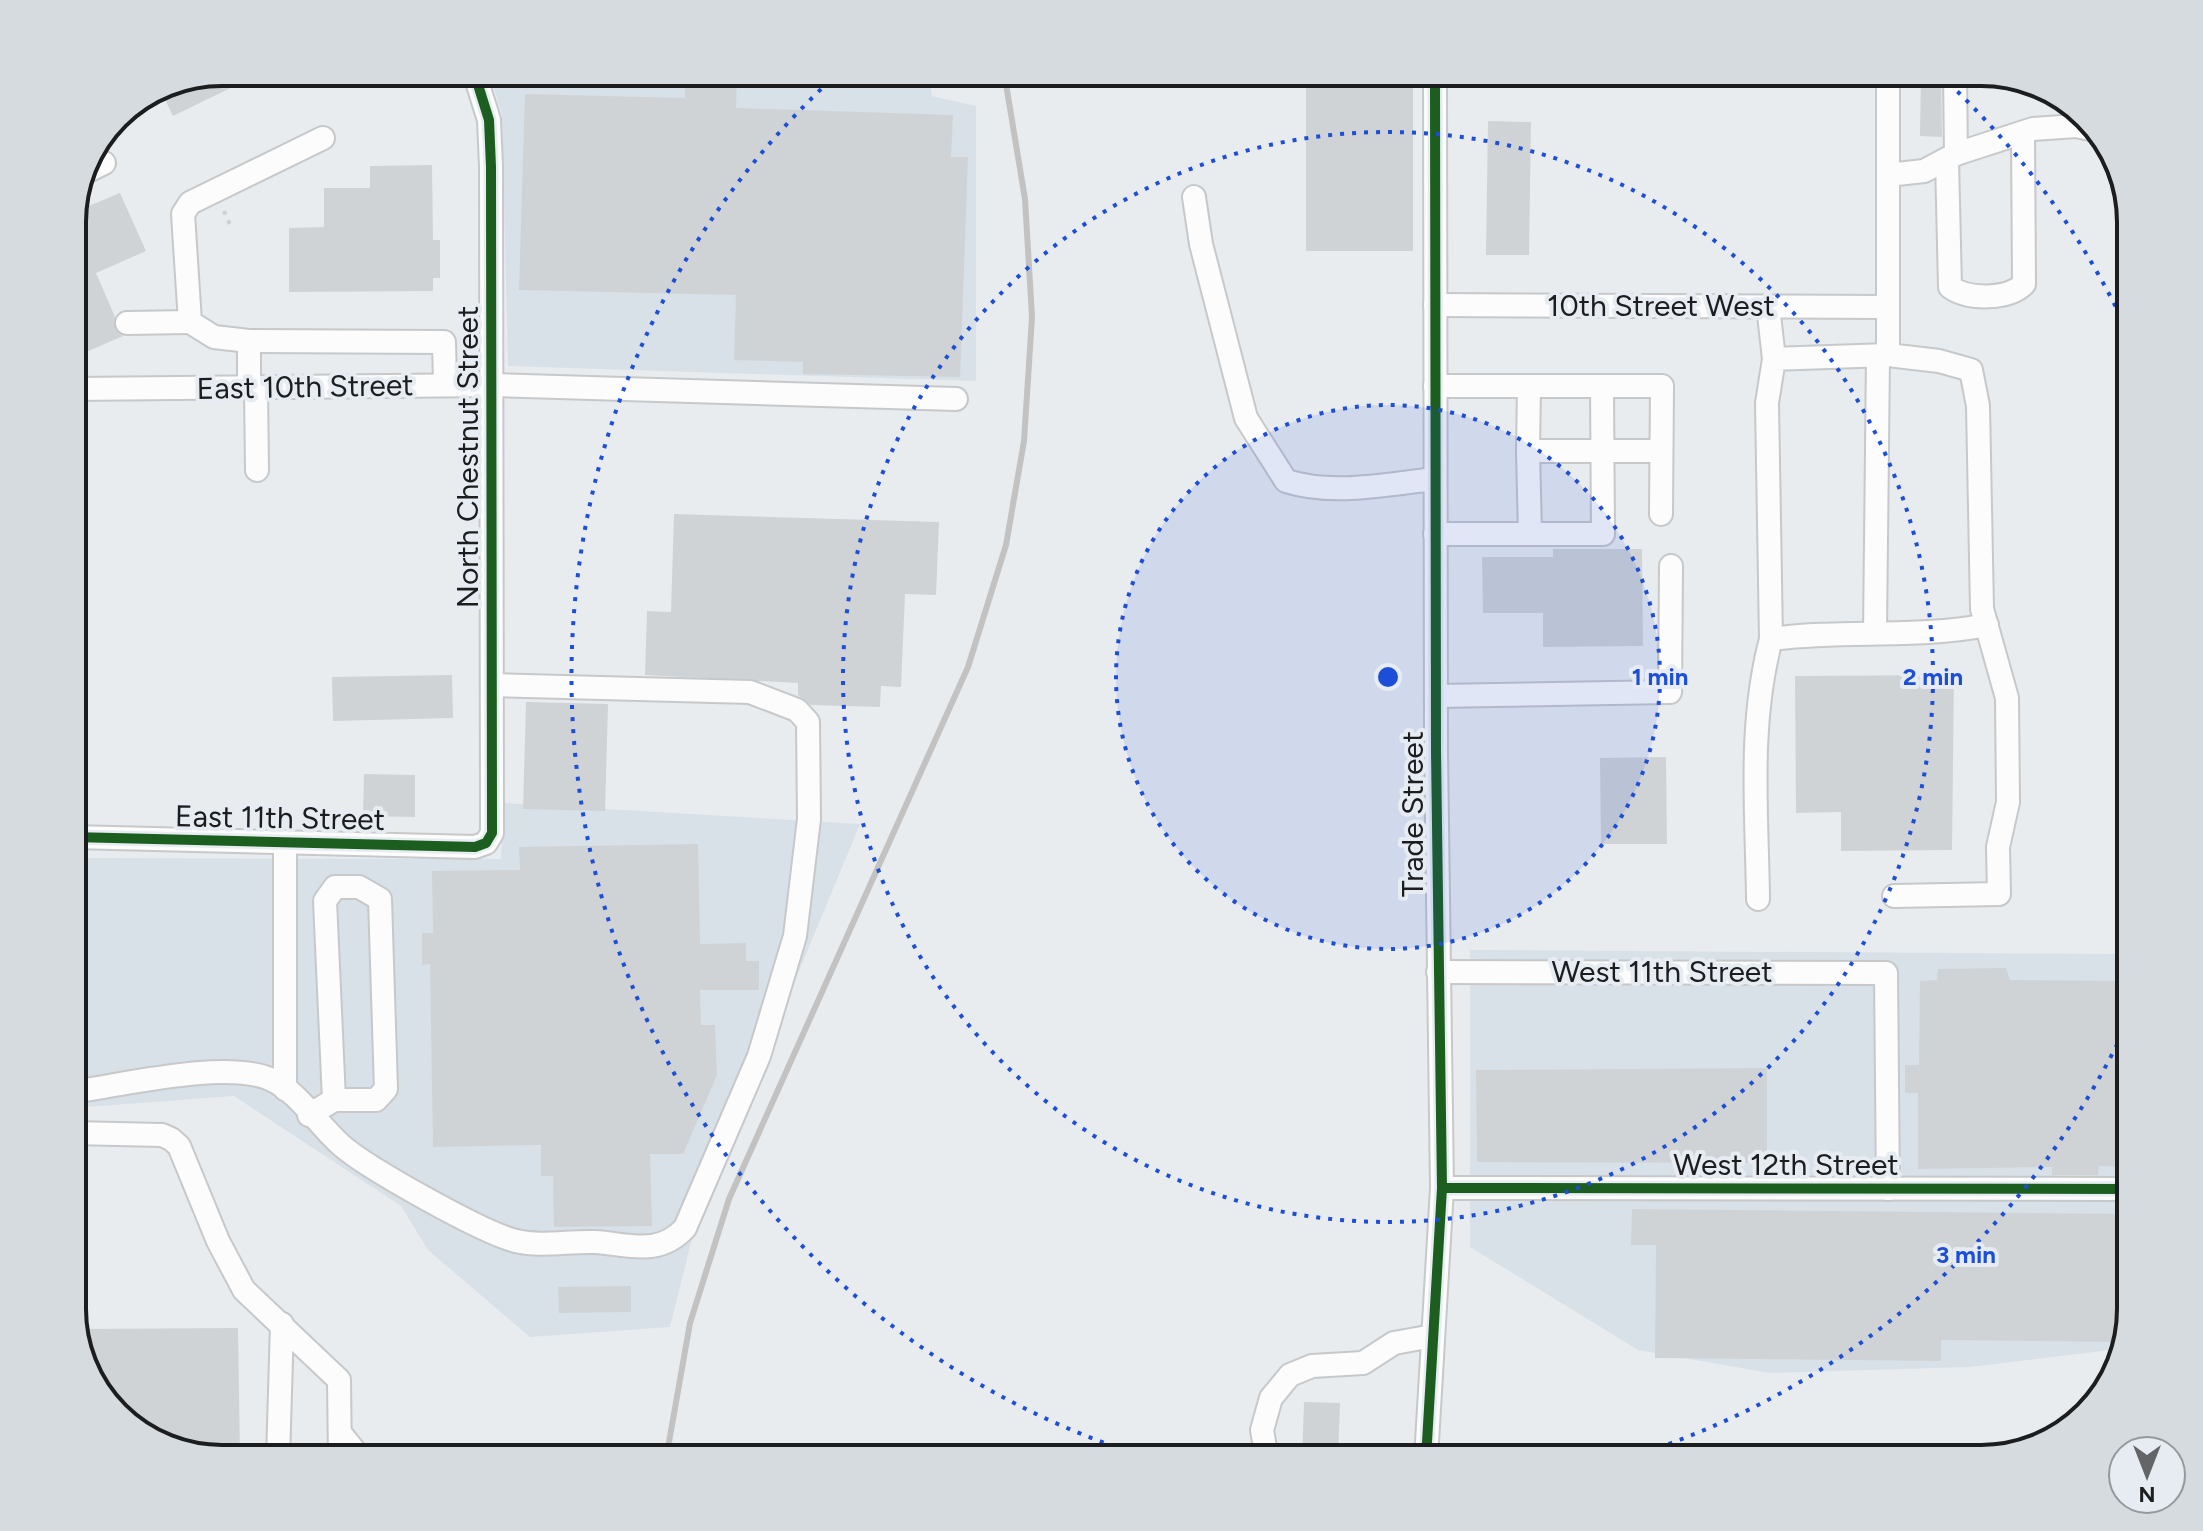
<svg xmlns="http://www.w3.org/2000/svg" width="2203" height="1531" font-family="Figtree,sans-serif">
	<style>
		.built { fill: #d8e1e8 }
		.building { fill: #d0d3d5 }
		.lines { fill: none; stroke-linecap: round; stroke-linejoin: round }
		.minor-casing { stroke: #c6c8ca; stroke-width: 26 }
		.path { stroke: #cfd0d0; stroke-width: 4; stroke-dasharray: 4 6; stroke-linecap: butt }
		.minor { stroke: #fcfcfc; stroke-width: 22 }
		.rail { stroke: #c2c2c3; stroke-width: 6 }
		.cycleway-casing { stroke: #e6ecf1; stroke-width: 15 }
		.cycleway { stroke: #1b5e20; stroke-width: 10 }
		.ring { fill: none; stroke: #1d4ed8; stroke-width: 4; stroke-dasharray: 4 8 }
		.labels { text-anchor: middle; stroke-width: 8; stroke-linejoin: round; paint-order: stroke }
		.street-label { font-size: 30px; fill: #1b1d1f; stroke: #e6ecf1 }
		.rim { fill: none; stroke: #1b1d1f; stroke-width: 4 }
		.centre { fill: #1d4ed8; stroke: #e6ecf1; stroke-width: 4 }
		.ring-label { font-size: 24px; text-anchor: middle; font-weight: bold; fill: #1d4ed8; stroke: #e6ecf1; stroke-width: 8; stroke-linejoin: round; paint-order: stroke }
	</style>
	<rect width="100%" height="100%" fill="#e9ecee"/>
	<!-- built -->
	<g class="built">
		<path d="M 489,72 L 929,72 L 932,96 L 976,106 L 976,381 L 508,366 L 502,115 Z"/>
		<path d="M 503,803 L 860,824 L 698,1214 L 670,1327 L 530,1337 L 428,1250 L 401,1206 L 234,1096 L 72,1108 L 72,858 L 501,859 Z"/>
		<path d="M 1470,950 L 2131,954 L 2131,1310 L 2119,1349 L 1970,1367 L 1770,1373 L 1638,1350 L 1470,1247 Z"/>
	</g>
	<!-- building -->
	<g class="building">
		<path d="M 222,72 L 264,72 L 173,116 L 160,89 L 178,81 Z"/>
		<path d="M 685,72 L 737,72 L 736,108 L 953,115 L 951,157 L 968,157 L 960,377 L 803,374 L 803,362 L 734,360 L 736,295 L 519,290 L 525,94 L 685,98 Z"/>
		<rect x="1306" y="72" width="107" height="179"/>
		<path d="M 1921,72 L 1941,72 L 1942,137 L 1920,136 Z"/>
		<path d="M 1488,121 L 1531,122 L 1529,255 L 1486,255 Z"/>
		<path d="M 432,165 L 433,240 L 440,240 L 440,278 L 433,278 L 433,291 L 289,292 L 289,228 L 324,227 L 324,188 L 370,188 L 370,166 Z"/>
		<path d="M 120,193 L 146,251 L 96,273 L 115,317 L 115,329 L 123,336 L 77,356 L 72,346 L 72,213 Z"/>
		<path d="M 674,514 L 939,522 L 936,595 L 905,594 L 901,687 L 881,686 L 880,707 L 811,705 L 798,695 L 798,683 L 645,675 L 647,611 L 671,612 Z"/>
		<path d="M 1553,549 L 1642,549 L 1643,646 L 1543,647 L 1543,613 L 1483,613 L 1482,557 L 1553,557 Z"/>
		<path d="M 452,675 L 453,718 L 333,721 L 332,677 Z"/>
		<path d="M 1954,675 L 1952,850 L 1841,851 L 1841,812 L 1796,813 L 1795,676 Z"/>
		<path d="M 526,702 L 608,704 L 605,811 L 523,809 Z"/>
		<path d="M 1666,757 L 1667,844 L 1601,844 L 1600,758 Z"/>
		<path d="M 364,774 L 415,775 L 415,817 L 363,816 Z"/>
		<path d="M 698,844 L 700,944 L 746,943 L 746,961 L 759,961 L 759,990 L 700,990 L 701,1025 L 715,1025 L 717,1075 L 683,1154 L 650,1154 L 652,1226 L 554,1227 L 553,1176 L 541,1176 L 541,1145 L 433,1147 L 430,964 L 422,965 L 422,933 L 433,933 L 432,871 L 520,870 L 519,847 Z"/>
		<path d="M 2006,968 L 2010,980 L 2131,981 L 2131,1167 L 2099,1166 L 2098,1175 L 2052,1175 L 2052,1167 L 1918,1169 L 1918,1093 L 1905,1093 L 1905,1065 L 1919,1065 L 1920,981 L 1937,980 L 1938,969 Z"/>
		<path d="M 1767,1068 L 1767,1163 L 1477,1162 L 1476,1070 Z"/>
		<path d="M 1632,1209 L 2131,1214 L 2131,1310 L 2121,1342 L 1941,1340 L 1941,1361 L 1655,1358 L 1656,1245 L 1631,1245 Z"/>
		<path d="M 631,1286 L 631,1312 L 559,1313 L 558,1287 Z"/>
		<path d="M 238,1328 L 240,1459 L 222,1459 L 138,1433 L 92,1384 L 76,1329 Z"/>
		<path d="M 1304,1402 L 1340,1403 L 1338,1459 L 1302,1459 Z"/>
	</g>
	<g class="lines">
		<defs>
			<g id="minor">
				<path d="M 1888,72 L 1888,355 L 1939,361 L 1971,370 L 1978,406 L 1982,609 L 2007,698 L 2008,802 L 1998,847 L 1999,894 L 1894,896"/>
				<path d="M 1955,73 L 1956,154"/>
				<path d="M 323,138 L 190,203 L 183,214 L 190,322 L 214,337 L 249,341 L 444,342 L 445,384"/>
				<path d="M 1947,160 L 1950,287 C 1968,300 2008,300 2024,284 L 2023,133"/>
				<path d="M 92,169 L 104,163"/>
				<path d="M 1888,175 L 1924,171 L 1956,154 L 2033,129 L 2076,126 L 2095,130"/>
				<path d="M 1194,197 L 1201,244 L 1246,418 L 1286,481 C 1334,496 1386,484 1435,479"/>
				<path d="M 1435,305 L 1887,307"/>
				<path d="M 1768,306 L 1774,359"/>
				<path d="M 127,323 L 190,322"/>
				<path d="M 1435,386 L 1602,386 L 1603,534 L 1435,534"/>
				<path d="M 1602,386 L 1662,386 L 1661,514"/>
				<path d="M 249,388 L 249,341"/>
				<path d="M 256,388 L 257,470"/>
				<path d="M 72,389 L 493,385 L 956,399"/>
				<path d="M 1528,451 L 1529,386"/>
				<path d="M 1530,534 L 1528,451 L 1661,451"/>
				<path d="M 1875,633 L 1878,356"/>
				<path d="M 1771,639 L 1767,403 L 1774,359 L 1888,355"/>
				<path d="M 1436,696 L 1670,692 L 1671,566"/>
				<path d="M 72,837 L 475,847 L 486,843 L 492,833 L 491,167 L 489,120 L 474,72"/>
				<path d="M 285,842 L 285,1089"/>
				<path d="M 1758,899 C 1757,812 1748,725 1771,639 C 1843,629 1916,639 1987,625"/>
				<path d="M 1438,972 L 1886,973 L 1888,1189"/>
				<path d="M 72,1092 C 123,1085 225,1060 270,1079 C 297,1090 319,1126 341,1145 C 367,1168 483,1233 516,1241 C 542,1247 568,1241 595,1242 C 629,1244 658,1257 685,1228 L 759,1056 L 795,936 L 809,819 L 808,722 L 797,710 L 750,692 L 492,685"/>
				<path d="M 309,1115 L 334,1100 L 376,1100 L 386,1089 L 380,899 L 359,887 L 335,887 L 325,901 L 334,1100"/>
				<path d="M 72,1133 L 162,1135 L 171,1139 L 179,1146 L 218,1241 L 244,1290 L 339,1380 L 340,1459"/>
				<path d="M 1442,1188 L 2131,1189"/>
				<path d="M 340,1433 L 361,1459"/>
				<path d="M 278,1459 L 282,1324"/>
				<path d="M 1267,1459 L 1262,1430 L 1271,1398 L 1290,1375 L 1312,1366 L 1363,1363 L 1394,1343 L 1433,1336"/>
				<path d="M 1426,1459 L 1442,1188 L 1436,752 L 1435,72"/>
			</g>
		</defs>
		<!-- minor casing -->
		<use href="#minor" class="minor-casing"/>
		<!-- path -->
		<path class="path" d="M 224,211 L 231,227"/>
		<!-- minor -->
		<use href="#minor" class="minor"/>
		<!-- rail -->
		<path class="rail" d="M 666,1459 L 690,1323 L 729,1199 L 968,667 L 1006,545 L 1024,441 L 1032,317 L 1025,199 L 1004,72"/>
		<defs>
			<g id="cycleway">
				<path d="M 72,837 L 475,847 L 486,843 L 492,833 L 491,167 L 489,120 L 474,72"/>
				<path d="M 1442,1188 L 2131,1189"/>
				<path d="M 1426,1459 L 1442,1188 L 1436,752 L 1435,72"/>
			</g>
		</defs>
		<!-- cycleway casing -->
		<use href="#cycleway" class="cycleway-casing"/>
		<!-- cycleway -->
		<use href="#cycleway" class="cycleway"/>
	</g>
	<!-- distance rings -->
	<circle cx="1388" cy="677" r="272" fill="#1d4ed8" fill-opacity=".12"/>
	<g class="ring">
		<circle cx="1388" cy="677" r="272"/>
		<circle cx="1388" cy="677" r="545"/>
		<path d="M2128 1022A817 817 0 0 1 1627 1458M1149 1458A817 817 0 0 1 836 75M1940 75A817 817 0 0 1 2128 332"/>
	</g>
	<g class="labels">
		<!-- street labels -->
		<g class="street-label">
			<text x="1661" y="316">10th Street West</text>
			<text transform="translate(305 387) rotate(-1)" y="10">East 10th Street</text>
			<text transform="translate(468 457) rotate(-90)" y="10">North Chestnut Street</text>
			<text transform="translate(1413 814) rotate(-90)" y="10">Trade Street</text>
			<text transform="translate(280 818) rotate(1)" y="10">East 11th Street</text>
			<text x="1662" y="982">West 11th Street</text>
			<text x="1786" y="1175">West 12th Street</text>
		</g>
	</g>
	<!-- crop -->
	<path d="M0 0H2203V1531H0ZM222 86H1981A136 136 0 0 1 2117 222V1309A136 136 0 0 1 1981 1445H222A136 136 0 0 1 86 1309V222A136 136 0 0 1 222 86Z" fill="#d6dbe0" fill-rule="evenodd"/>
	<path class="rim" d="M222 86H1981A136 136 0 0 1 2117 222V1309A136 136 0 0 1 1981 1445H222A136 136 0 0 1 86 1309V222A136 136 0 0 1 222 86Z"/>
	<circle cx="1388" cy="677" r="12" class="centre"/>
	<g class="ring-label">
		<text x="1660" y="685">1 min</text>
		<text x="1933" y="685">2 min</text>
		<text x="1966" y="1263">3 min</text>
	</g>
	<!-- north arrow -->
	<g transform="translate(2147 1475) rotate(180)"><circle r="38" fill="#e6ecf1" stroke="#95999d" stroke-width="2"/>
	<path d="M0-6L14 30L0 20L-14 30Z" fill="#636567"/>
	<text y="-12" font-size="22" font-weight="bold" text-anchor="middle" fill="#1b1d1f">N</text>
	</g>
</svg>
